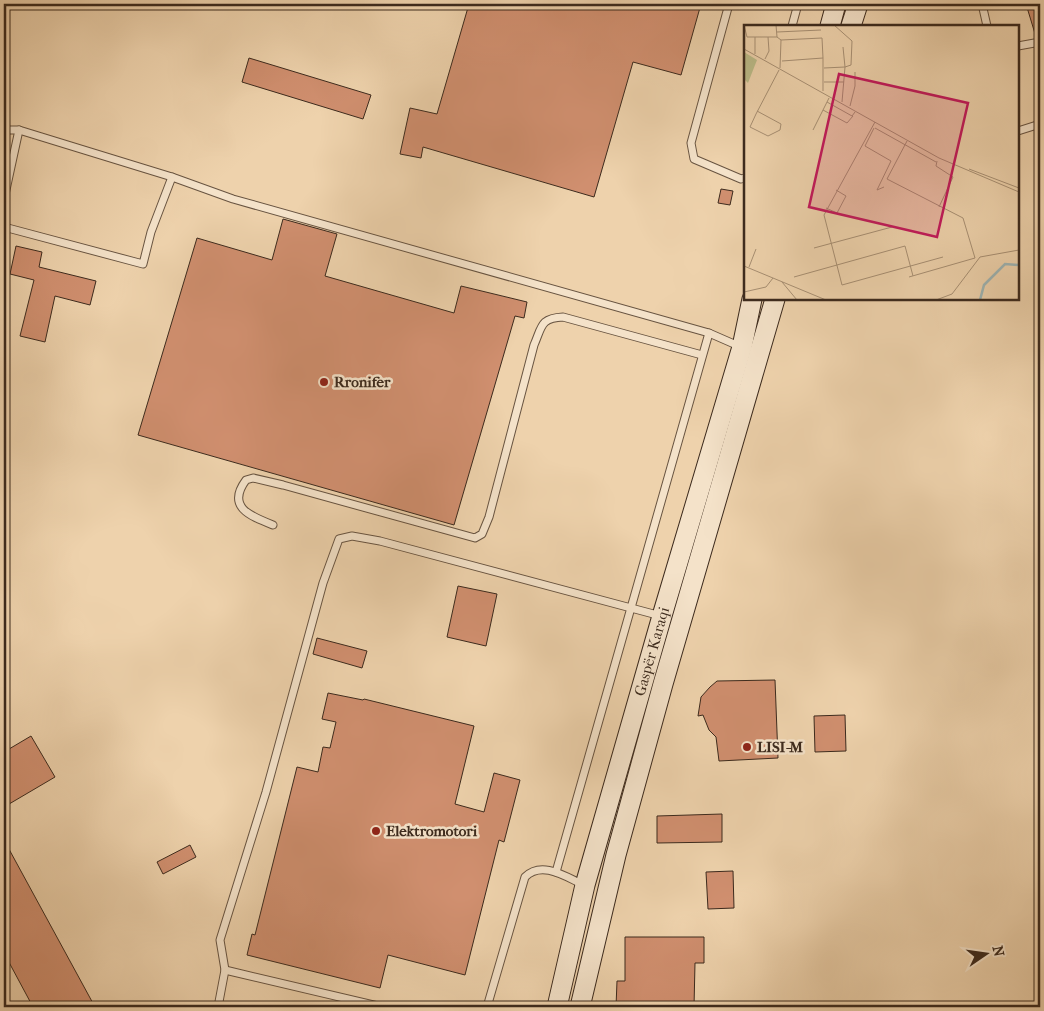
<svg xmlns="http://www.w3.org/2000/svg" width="1044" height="1011" font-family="'IM FELL French Canon',serif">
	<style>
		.building { fill: #d08f6f; stroke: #3c2a1d }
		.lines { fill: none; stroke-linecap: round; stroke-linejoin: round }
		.lane-casing { stroke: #685441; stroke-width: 9 }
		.secondary-casing { stroke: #3c2a1d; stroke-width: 21 }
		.lane { stroke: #f4e2c9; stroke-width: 7 }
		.secondary { stroke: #f4e2c9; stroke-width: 19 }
		.poi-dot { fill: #8f2418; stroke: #f4e2c9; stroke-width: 2 }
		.labels { text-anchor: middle; stroke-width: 5; stroke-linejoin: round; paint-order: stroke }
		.poi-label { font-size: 15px; font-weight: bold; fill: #3c2a1d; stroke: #f4e2c9; text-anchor: start }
		.street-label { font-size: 15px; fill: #3c2a1d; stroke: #f4e2c9 }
		.inset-river { fill: none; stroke: #9eb5b5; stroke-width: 2.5 }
		.inset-road { fill: none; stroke: #a78f73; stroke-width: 1 }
		.view { fill: #c2185b; fill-opacity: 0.15; stroke: #c2185b; stroke-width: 2.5 }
		.inset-edge { fill: none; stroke: #3c2a1d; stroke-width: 2.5 }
	</style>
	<rect width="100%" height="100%" fill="#eed2ac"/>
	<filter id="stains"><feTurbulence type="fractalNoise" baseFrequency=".004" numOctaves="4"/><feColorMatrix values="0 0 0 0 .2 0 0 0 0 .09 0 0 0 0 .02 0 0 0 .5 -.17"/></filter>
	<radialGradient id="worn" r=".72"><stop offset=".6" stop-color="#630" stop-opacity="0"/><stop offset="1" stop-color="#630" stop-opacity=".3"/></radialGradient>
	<!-- building -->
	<g class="building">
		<path d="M 469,4 L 701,4 L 681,75 L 633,62 L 594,197 L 423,147 L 421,158 L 400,154 L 410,108 L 437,114 Z"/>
		<path d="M 1026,4 L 1040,4 L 1040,37 L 1036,37 Z"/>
		<path d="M 249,58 L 371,95 L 363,119 L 242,82 Z"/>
		<path d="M 721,189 L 733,191 L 730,205 L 718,203 Z"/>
		<path d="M 283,219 L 337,234 L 325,276 L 454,313 L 461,286 L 527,302 L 524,318 L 515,316 L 454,525 L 138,435 L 197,238 L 272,260 Z"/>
		<path d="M 16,246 L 42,252 L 39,267 L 96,281 L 90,305 L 55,296 L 45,342 L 20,336 L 34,280 L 10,274 Z"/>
		<path d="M 458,586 L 497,594 L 486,646 L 447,637 Z"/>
		<path d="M 317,638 L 367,651 L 362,668 L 313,654 Z"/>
		<path d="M 775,680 L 778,758 L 719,761 L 716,737 L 709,730 L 703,715 L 698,716 L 701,697 L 710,687 L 717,681 Z"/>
		<path d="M 328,693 L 363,700 L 364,699 L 474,726 L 455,804 L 484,812 L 494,773 L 520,780 L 504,842 L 499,840 L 465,975 L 388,955 L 380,988 L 247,955 L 252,934 L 255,935 L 297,767 L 318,772 L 323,747 L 330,748 L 336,722 L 322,719 Z"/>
		<path d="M 845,715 L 846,751 L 815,752 L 814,716 Z"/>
		<path d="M 31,736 L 55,777 L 4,807 L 4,752 Z"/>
		<path d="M 722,814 L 722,842 L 657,843 L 657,816 Z"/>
		<path d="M 4,840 L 95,1007 L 33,1007 L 4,953 Z"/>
		<path d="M 190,845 L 196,857 L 163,874 L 157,862 Z"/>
		<path d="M 733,871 L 734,908 L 708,909 L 706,872 Z"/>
		<path d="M 625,937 L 704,937 L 704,963 L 695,963 L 694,1007 L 616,1007 L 617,981 L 625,981 Z"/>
	</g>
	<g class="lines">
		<defs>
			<g id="lane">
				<path d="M 729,4 L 691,143 L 694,159 L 741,179 L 745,178"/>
				<path d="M 982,4 L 987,26"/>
				<path d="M 792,26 L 798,4"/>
				<path d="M 1018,46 L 1040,42"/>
				<path d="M 4,130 L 19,130 L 172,177 L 233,199 L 709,333 L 741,347"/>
				<path d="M 1018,131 L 1040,124"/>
				<path d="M 4,199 L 19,130"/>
				<path d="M 4,227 L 143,264 L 151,232 L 172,177"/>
				<path d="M 273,525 C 250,516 226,507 246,480 L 253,478 L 283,485 L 475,538 L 482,534 L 489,517 L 534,345 C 542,327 540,318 563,317 L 702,355"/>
				<path d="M 556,872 L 709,333"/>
				<path d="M 225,970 L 382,1007"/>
				<path d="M 218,1007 L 225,970 L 220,940 L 266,792 L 323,583 L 339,539 L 352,536 L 380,541 L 661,616"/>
				<path d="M 487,1007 L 525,877 C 542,860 566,877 584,885"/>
			</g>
			<g id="secondary">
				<path d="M 830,26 L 836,4"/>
				<path d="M 851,26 L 858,4"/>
				<path id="s1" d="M 557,1007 L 585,885 L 662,616 L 742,347 L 752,299"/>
				<path d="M 580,1007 L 616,855 L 663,684 L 775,299"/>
			</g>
		</defs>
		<!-- lane casing -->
		<use href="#lane" class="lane-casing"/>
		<!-- secondary casing -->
		<use href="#secondary" class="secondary-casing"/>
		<!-- lane -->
		<use href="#lane" class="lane"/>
		<!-- secondary -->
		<use href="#secondary" class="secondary"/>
	</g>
	<!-- markers -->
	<g class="poi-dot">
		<circle cx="324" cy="382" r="5"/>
		<circle cx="747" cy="747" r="5"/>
		<circle cx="376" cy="831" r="5"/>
	</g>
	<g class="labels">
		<!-- poi labels -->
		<g class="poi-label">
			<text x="334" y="387">Rronifer</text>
			<text x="757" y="752">LISI-M</text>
			<text x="386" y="836">Elektromotori</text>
		</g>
		<!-- street labels -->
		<g class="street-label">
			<text dy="5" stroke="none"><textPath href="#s1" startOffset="368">Gaspër Karaqi</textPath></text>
		</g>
	</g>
	<!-- overview -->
	<g transform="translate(744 25)">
		<rect width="275" height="275" fill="#eed2ac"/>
		<path d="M 0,27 L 13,35 L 4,58 L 0,54 Z" fill="#bb8"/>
		<path class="inset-river" d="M 236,275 L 240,260 L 261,239 L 275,240"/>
		<path class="inset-road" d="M 0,0 L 3,12 L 33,12M 32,0 L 33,12 L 37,15 L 36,43M 90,0 L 108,16 L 107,40 L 101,42 L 98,77M 33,7 L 77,5M 37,15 L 78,13 L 79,33 L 38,36M 0,24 L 195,133 L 275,167M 11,29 L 11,12M 21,34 L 25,26 L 24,12M 80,43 L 101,42 L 99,22M 80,57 L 100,57M 79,66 L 79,33M 85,73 L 83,77 L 108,91 L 111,87M 106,81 L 111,61 L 111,47M 79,85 L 103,98 L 109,91M 13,86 L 37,99 L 36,105 L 24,111 L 6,102 L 12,89 L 35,45M 131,97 L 80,190 L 98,260 L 199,232M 130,103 L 121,121 L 147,136 L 133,165 L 140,162M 131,103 L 192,137M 69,105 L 83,77M 163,116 L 143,154 L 219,193 L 231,233M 193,136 L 192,141 L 209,152 L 195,182M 225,144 L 275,163M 82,183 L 93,188 L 102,171 L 92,165M 70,223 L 148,202M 0,241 L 82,275M 5,242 L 12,224M 50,252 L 161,221 L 169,251M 165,252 L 231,233M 38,257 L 53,275M 0,267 L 22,262 L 29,253M 192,275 L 208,269 L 236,232 L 275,225"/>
		<path class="view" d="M 95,49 L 224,78 L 193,212 L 65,182 Z"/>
		<rect width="275" height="275" class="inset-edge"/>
	</g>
	<!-- margin -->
	<rect width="1044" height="1011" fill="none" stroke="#eed2ac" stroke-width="20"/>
	<rect x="5" y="5" width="1034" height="1001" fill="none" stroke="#3c2a1d" stroke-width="2.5"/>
	<rect x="10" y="10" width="1024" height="991" fill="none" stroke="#3c2a1d"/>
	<!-- north arrow -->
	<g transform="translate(986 954) rotate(77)" stroke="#f4e2c9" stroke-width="4" paint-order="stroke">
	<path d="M0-4L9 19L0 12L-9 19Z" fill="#3c2a1d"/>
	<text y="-8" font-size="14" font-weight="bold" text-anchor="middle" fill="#3c2a1d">N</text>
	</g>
	<rect width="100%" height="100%" filter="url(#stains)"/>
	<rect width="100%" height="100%" fill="url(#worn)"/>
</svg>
